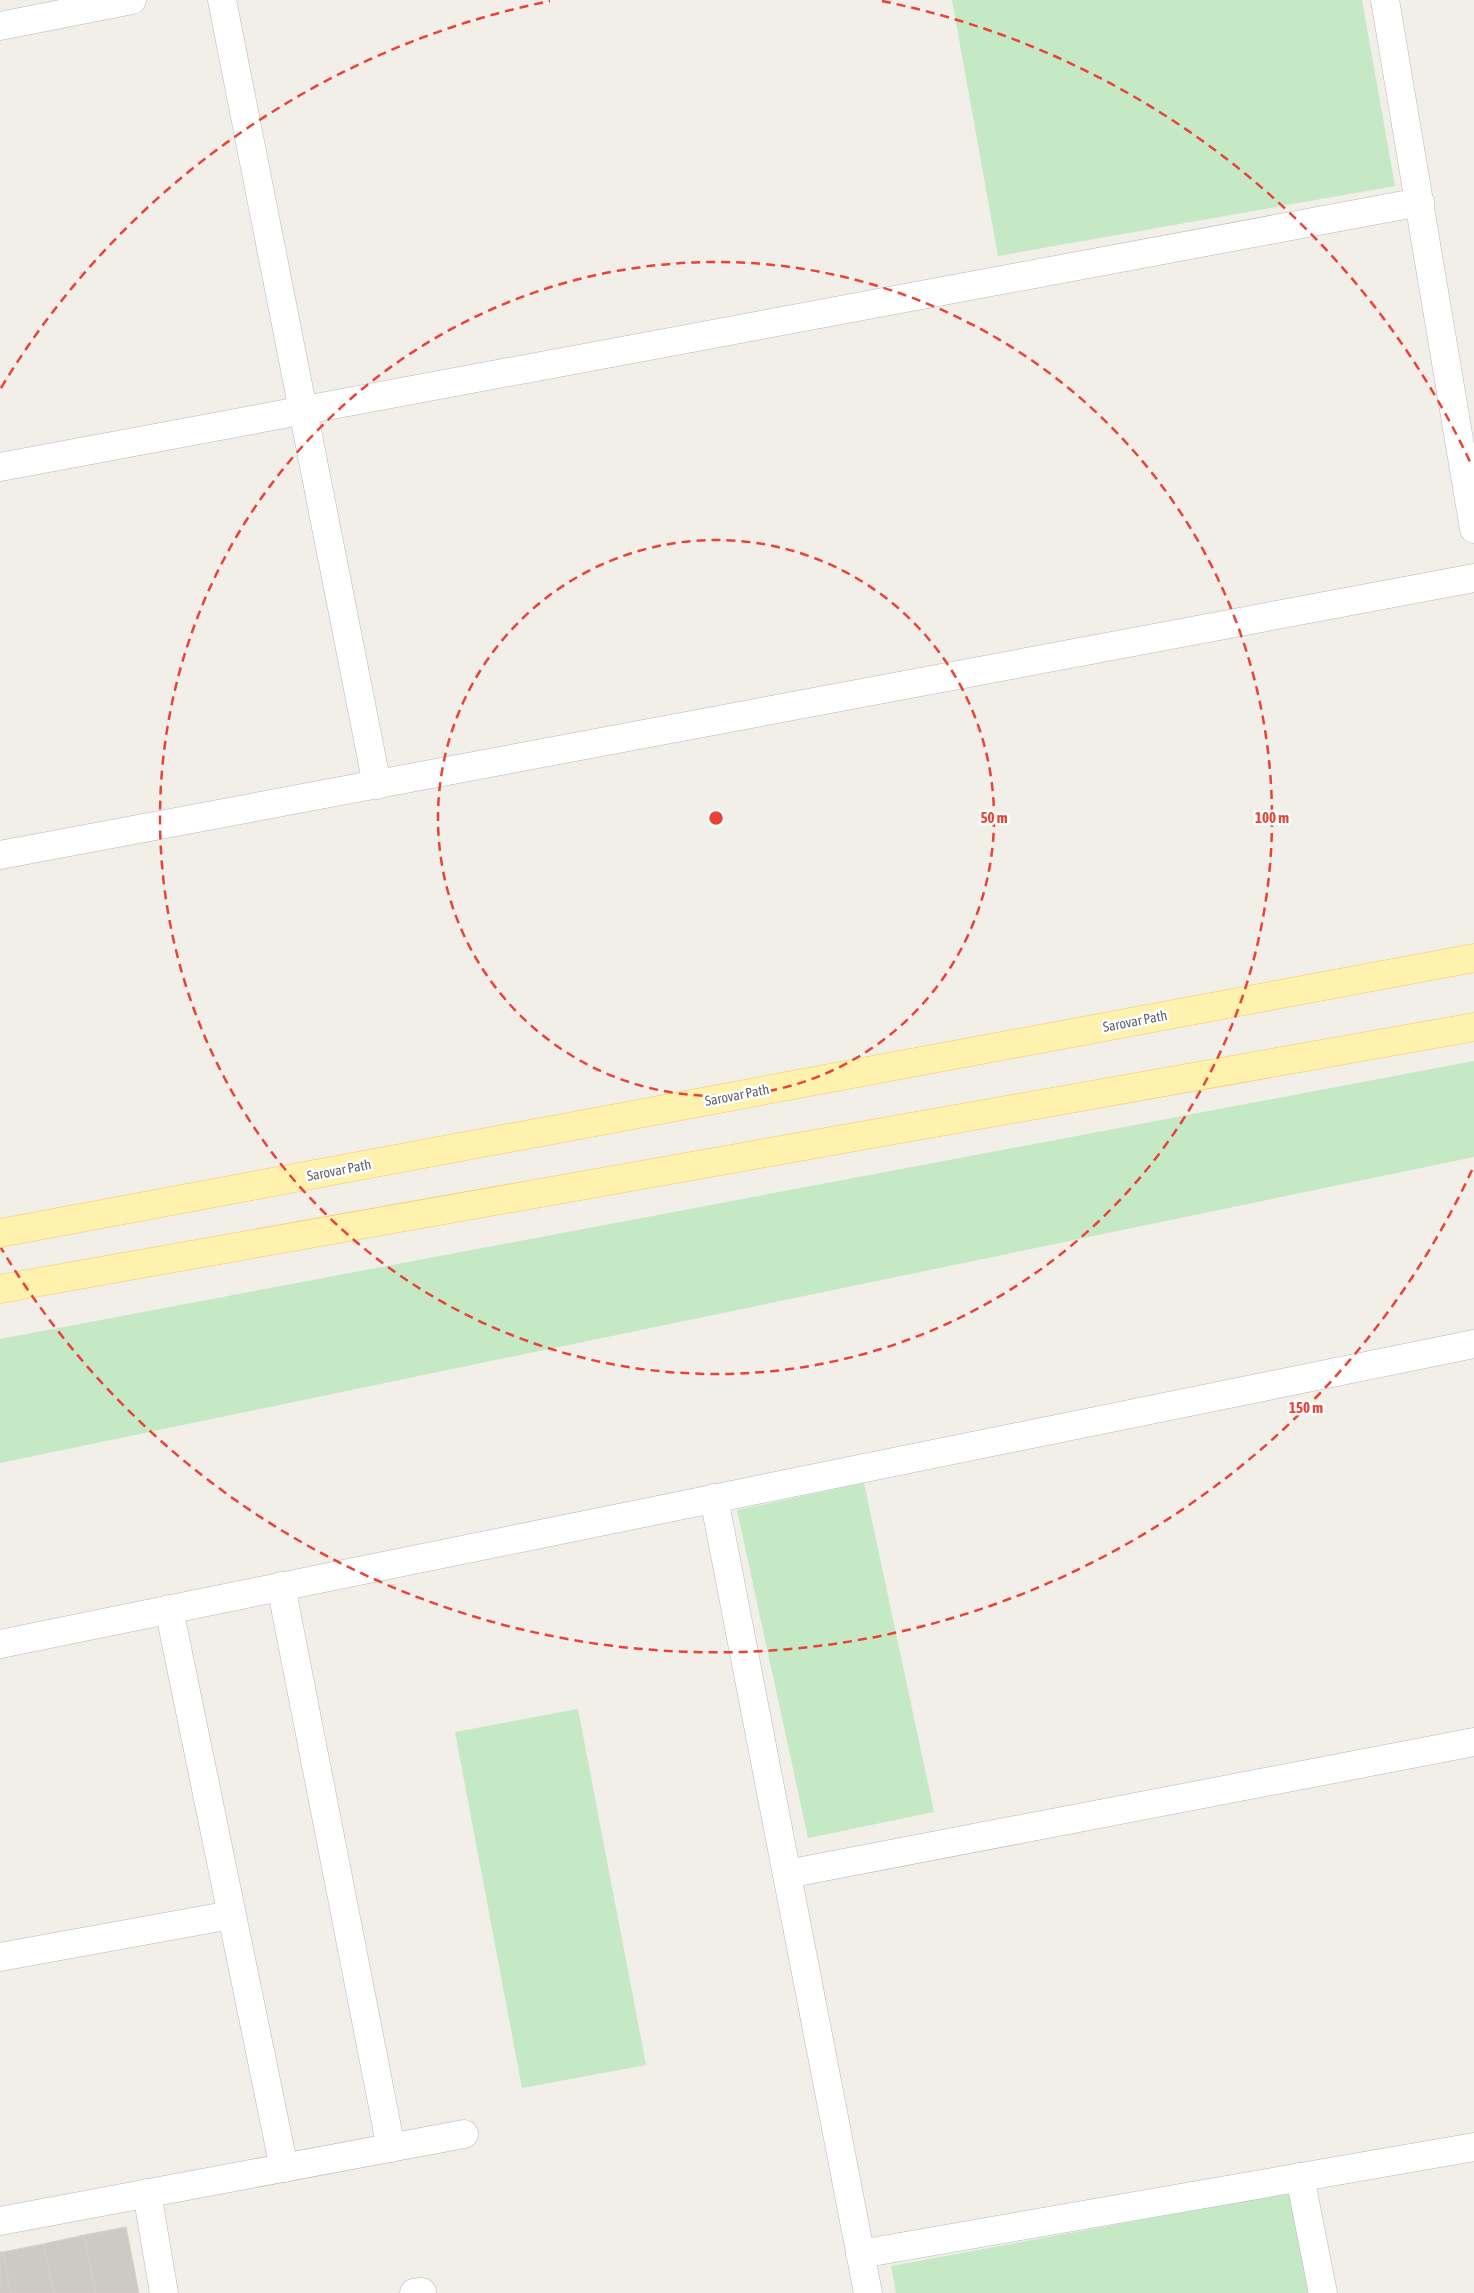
<svg xmlns="http://www.w3.org/2000/svg" width="1474" height="2293" font-family="'Asap Condensed',sans-serif">
	<style>
		.green { fill: #c5e8c5 }
		.building { fill: #cccac5; stroke: #d6d1c6 }
		.lines { fill: none; stroke-linecap: round; stroke-linejoin: round }
		.minor-casing { stroke: #b5b8bc; stroke-width: 29 }
		.major-casing { stroke: #f2c960; stroke-width: 29 }
		.minor { stroke: #fff; stroke-width: 28 }
		.major { stroke: #fff2af; stroke-width: 28 }
		.ring { fill: none; stroke: #ea4335; stroke-width: 2.5; stroke-dasharray: 9 6 }
		.labels { text-anchor: middle; stroke-width: 5; stroke-linejoin: round; paint-order: stroke }
		.street-label { font-size: 14px; fill: #5f6368; stroke: #fff }
		.centre { fill: #ea4335; stroke: #fff; stroke-width: 2.5 }
		.ring-label { font-size: 15px; text-anchor: middle; font-weight: bold; fill: #ea4335; stroke: #fff; stroke-width: 5; stroke-linejoin: round; paint-order: stroke }
	</style>
	<rect width="100%" height="100%" fill="#f1efe8"/>
	<!-- green -->
	<g class="green">
		<path d="M 952,0 L 1362,0 L 1395,186 L 998,256 Z"/>
		<path d="M 1474,1061 L 1474,1157 L 0,1463 L 0,1339 Z"/>
		<path d="M 864,1483 L 934,1812 L 808,1838 L 737,1510 Z"/>
		<path d="M 578,1709 L 646,2065 L 522,2088 L 455,1732 Z"/>
		<path d="M 1289,2193 L 1308,2293 L 896,2293 L 891,2266 Z"/>
	</g>
	<!-- building -->
	<g class="building">
		<path d="M 126,2227 L 139,2293 L 96,2293 L 84,2235 Z"/>
		<path d="M 84,2235 L 96,2293 L 54,2293 L 43,2244 Z"/>
		<path d="M 43,2244 L 54,2293 L 11,2293 L 3,2252 Z"/>
		<path d="M 0,2252 L 3,2252 L 11,2293 L 0,2293 Z"/>
	</g>
	<g class="lines">
		<defs>
			<g id="minor">
				<path d="M 222,0 L 377,785"/>
				<path d="M 1385,0 L 1474,529"/>
				<path d="M 0,26 L 132,0"/>
				<path d="M 0,467 L 1420,202"/>
				<path d="M 0,855 L 1474,578"/>
				<path d="M 714,1498 L 868,2293"/>
				<path d="M 281,1586 L 391,2148"/>
				<path d="M 169,1609 L 284,2168"/>
				<path d="M 0,1644 L 1474,1344"/>
				<path d="M 787,1874 L 1474,1742"/>
				<path d="M 0,1957 L 231,1915"/>
				<path d="M 1300,2177 L 1323,2293"/>
				<path d="M 147,2193 L 164,2293"/>
				<path d="M 0,2221 L 464,2134"/>
				<path d="M 860,2254 L 1474,2147"/>
				<path d="M 414,2293 L 422,2292"/>
			</g>
			<g id="major">
				<path d="M 0,1233 L 1474,958"/>
				<path d="M 0,1289 L 1474,1027"/>
			</g>
		</defs>
		<!-- minor casing -->
		<use href="#minor" class="minor-casing"/>
		<!-- major casing -->
		<use href="#major" class="major-casing"/>
		<!-- minor -->
		<use href="#minor" class="minor"/>
		<!-- major -->
		<use href="#major" class="major"/>
	</g>
	<!-- distance rings -->
	<g class="ring">
		<circle cx="716" cy="818" r="278"/>
		<circle cx="716" cy="818" r="556"/>
		<path d="M1472 1170A834 834 0 0 1 1 1248M1 388A834 834 0 0 1 550 1M882 1A834 834 0 0 1 1472 466"/>
	</g>
	<g class="labels">
		<!-- street labels -->
		<g class="street-label">
			<text transform="translate(1135 1021) rotate(-11)" y="5">Sarovar Path</text>
			<text transform="translate(737 1095) rotate(-11)" y="5">Sarovar Path</text>
			<text transform="translate(339 1170) rotate(-11)" y="5">Sarovar Path</text>
		</g>
	</g>
	<circle cx="716" cy="818" r="8" class="centre"/>
	<g class="ring-label">
		<text x="994" y="823">50 m</text>
		<text x="1272" y="823">100 m</text>
		<text x="1306" y="1413">150 m</text>
	</g>
</svg>
